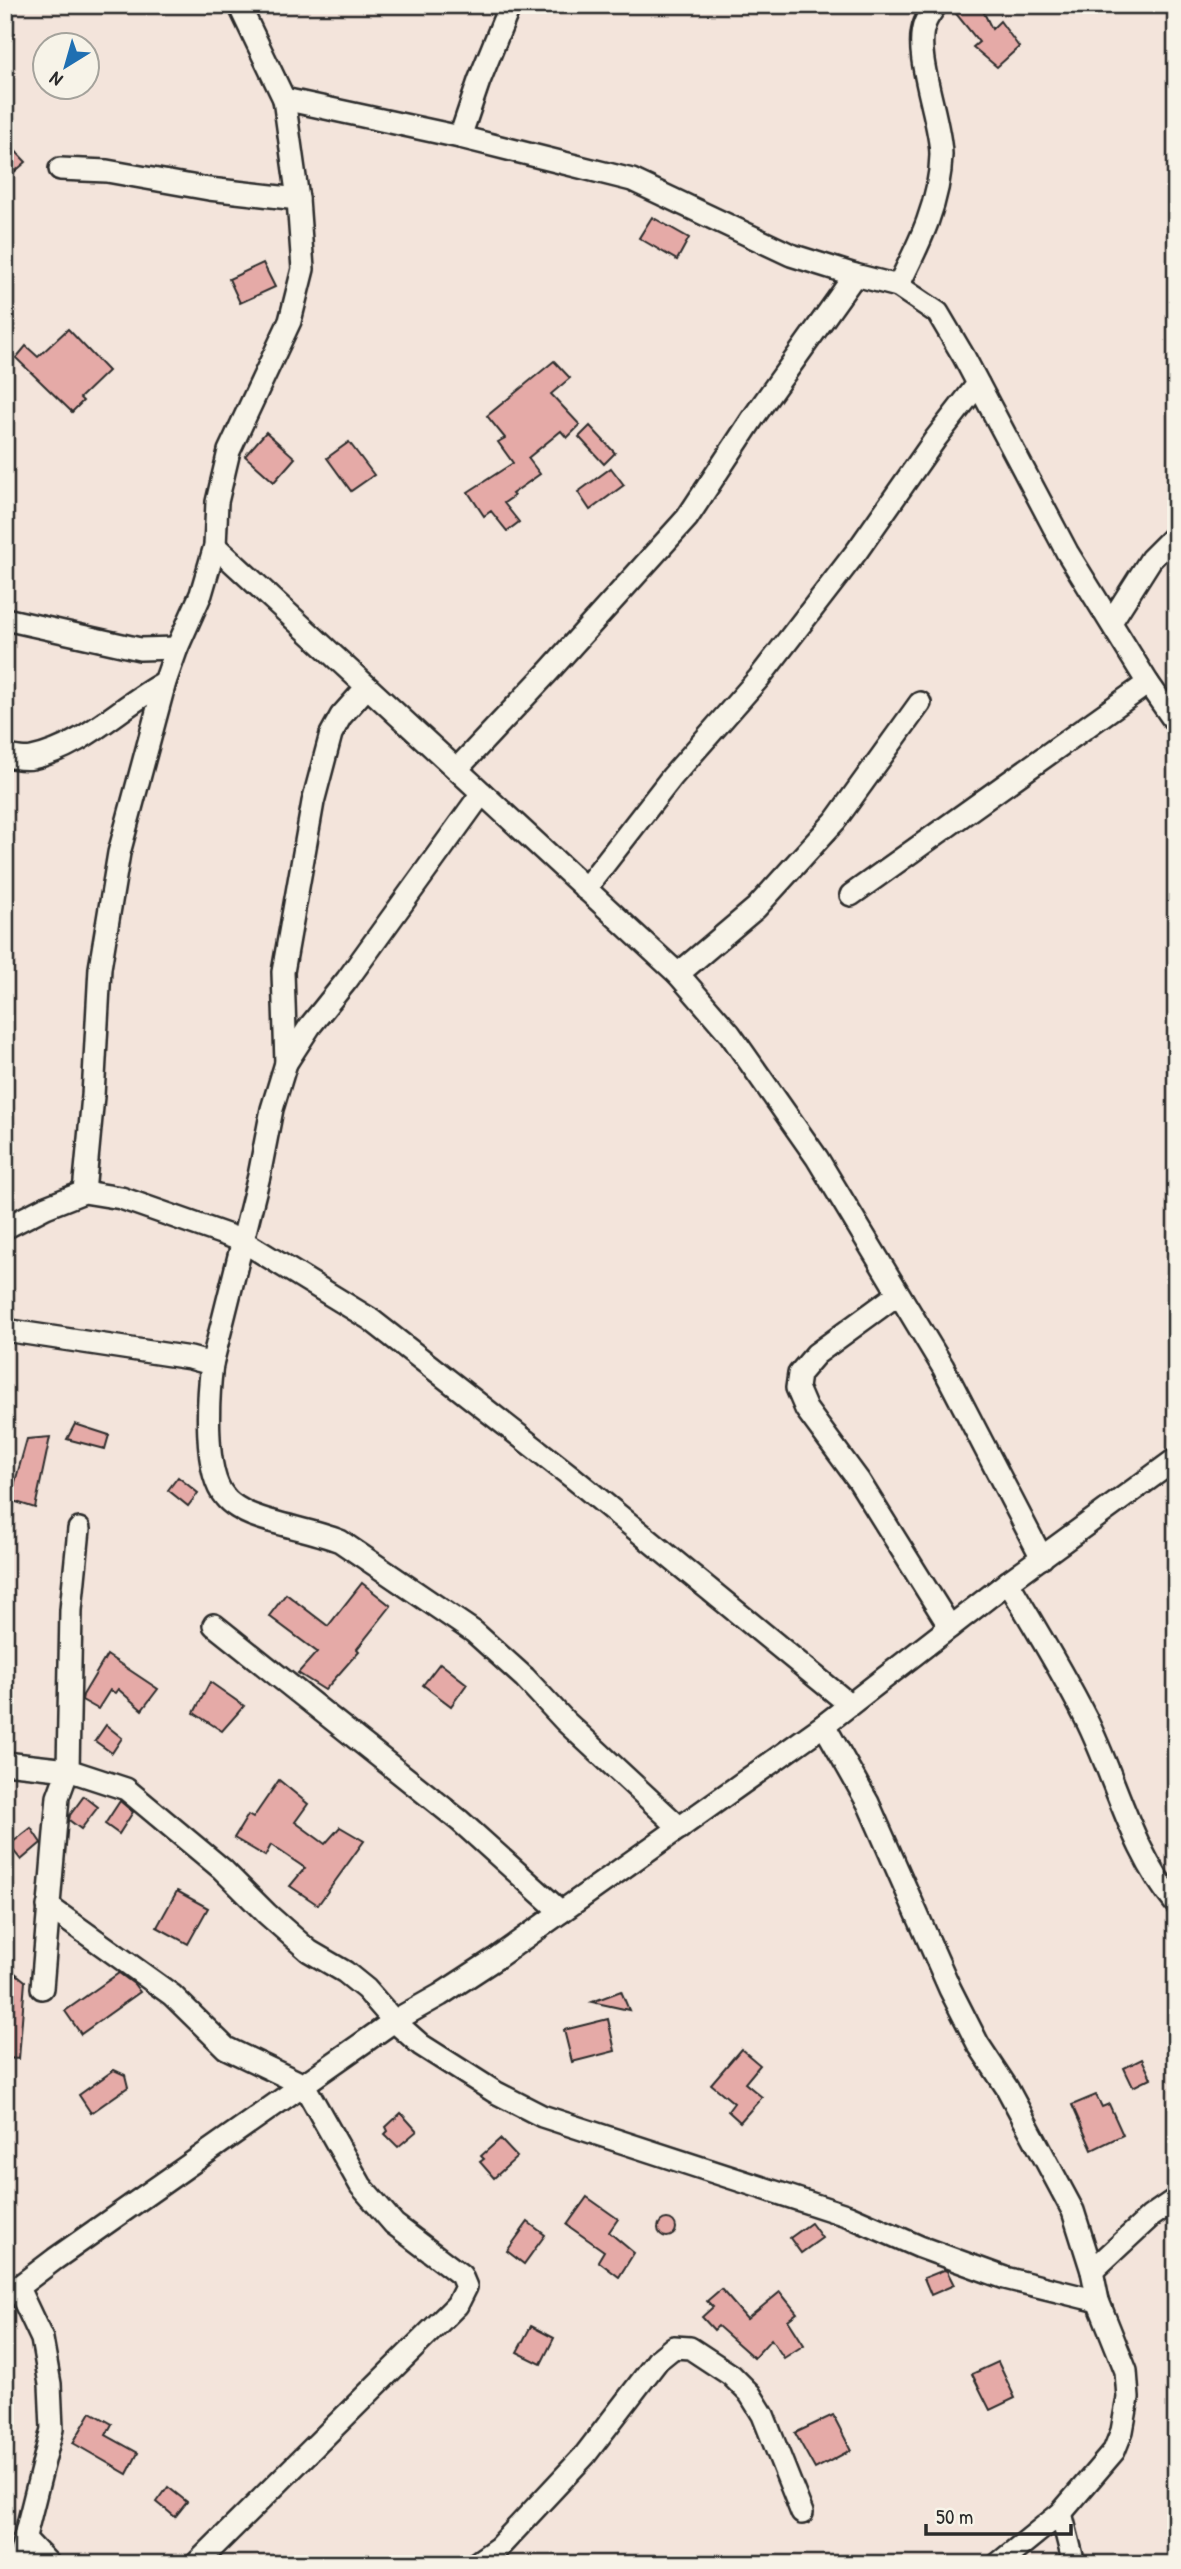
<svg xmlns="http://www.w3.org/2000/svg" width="1181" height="2569" font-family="'Patrick Hand',sans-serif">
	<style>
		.building { fill: #e5aaa7; stroke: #2b2b2b; stroke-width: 2 }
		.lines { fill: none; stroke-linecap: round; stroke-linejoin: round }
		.minor-casing { stroke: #2b2b2b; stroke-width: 26 }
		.minor { stroke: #f7f3e8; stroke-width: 21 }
	</style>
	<rect width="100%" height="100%" fill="#f3e4db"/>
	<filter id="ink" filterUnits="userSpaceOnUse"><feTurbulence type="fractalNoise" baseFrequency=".0143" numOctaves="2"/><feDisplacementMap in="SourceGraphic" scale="14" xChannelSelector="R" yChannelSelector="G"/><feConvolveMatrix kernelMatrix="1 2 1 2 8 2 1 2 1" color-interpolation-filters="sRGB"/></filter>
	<g filter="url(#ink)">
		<!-- building -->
		<g class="building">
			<path d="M 949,5 L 980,5 L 992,29 L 1000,21 L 1019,47 L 997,67 L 973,47 L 979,42 Z"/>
			<path d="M 5,140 L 26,162 L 5,180 Z"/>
			<path d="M 652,217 L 689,238 L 677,260 L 639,238 Z"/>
			<path d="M 263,263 L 275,287 L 240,303 L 229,279 Z"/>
			<path d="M 68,329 L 108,371 L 80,398 L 83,401 L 72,412 L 16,358 L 26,346 L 38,357 Z"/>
			<path d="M 554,361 L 570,378 L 551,394 L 580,425 L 567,438 L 561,431 L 528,458 L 540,474 L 512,494 L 514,496 L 504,503 L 519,522 L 507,531 L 491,511 L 484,516 L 468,492 L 513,463 L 498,442 L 505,438 L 487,416 Z"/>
			<path d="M 590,426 L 615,453 L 604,464 L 579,437 Z"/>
			<path d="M 266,432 L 295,458 L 274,482 L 245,456 Z"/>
			<path d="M 349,442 L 374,475 L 351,491 L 327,458 Z"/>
			<path d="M 611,468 L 624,485 L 590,510 L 578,492 Z"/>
			<path d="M 75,1424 L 109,1435 L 105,1449 L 67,1439 Z"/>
			<path d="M 50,1437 L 35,1508 L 10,1500 L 27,1439 Z"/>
			<path d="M 178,1477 L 198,1493 L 188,1506 L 168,1490 Z"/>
			<path d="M 362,1583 L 391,1606 L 357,1649 L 359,1651 L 325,1690 L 298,1673 L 317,1652 L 269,1616 L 286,1594 L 328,1626 Z"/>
			<path d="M 107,1655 L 158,1689 L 142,1710 L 118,1689 L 115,1693 L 110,1690 L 98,1709 L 82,1700 L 83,1695 Z"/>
			<path d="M 440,1663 L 467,1684 L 451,1706 L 423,1685 Z"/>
			<path d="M 210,1682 L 244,1706 L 222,1731 L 194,1713 Z"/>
			<path d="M 106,1725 L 122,1738 L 112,1753 L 95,1741 Z"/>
			<path d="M 279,1780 L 308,1804 L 295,1822 L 325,1844 L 340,1827 L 364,1841 L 318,1905 L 290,1886 L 305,1868 L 271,1845 L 265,1856 L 234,1838 L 248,1815 L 253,1818 Z"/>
			<path d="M 84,1796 L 98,1807 L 81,1829 L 69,1820 L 70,1815 Z"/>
			<path d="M 120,1801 L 133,1812 L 119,1834 L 105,1824 Z"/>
			<path d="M 31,1828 L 41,1843 L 21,1860 L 9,1845 Z"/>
			<path d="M 177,1891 L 208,1908 L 188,1944 L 157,1927 Z"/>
			<path d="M 9,1968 L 25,1981 L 19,2059 L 6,2058 Z"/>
			<path d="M 119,1973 L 134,1984 L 140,1992 L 81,2034 L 65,2011 Z"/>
			<path d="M 621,1991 L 629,2010 L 592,2002 Z"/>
			<path d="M 608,2019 L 615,2051 L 572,2062 L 564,2030 Z"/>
			<path d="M 741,2049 L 760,2065 L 745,2083 L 762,2097 L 740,2122 L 728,2111 L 734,2103 L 711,2084 Z"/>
			<path d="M 1142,2059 L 1151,2078 L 1133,2087 L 1124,2068 Z"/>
			<path d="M 114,2070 L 125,2075 L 128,2087 L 91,2113 L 79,2095 Z"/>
			<path d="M 1096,2095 L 1102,2107 L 1109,2104 L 1123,2135 L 1092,2150 L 1072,2105 Z"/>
			<path d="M 401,2113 L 417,2131 L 398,2147 L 385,2134 L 388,2131 L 386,2127 Z"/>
			<path d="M 500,2139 L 517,2157 L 494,2178 L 480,2162 L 484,2159 L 481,2156 Z"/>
			<path d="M 587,2197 L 618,2219 L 609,2232 L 634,2253 L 619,2277 L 598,2261 L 604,2251 L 567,2225 Z"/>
			<circle cx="667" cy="2228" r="9"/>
			<path d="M 528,2222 L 545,2235 L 524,2264 L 507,2251 Z"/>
			<path d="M 811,2223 L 822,2238 L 801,2253 L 790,2238 Z"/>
			<path d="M 944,2270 L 947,2271 L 954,2285 L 931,2295 L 924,2278 Z"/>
			<path d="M 721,2289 L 747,2319 L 780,2292 L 797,2313 L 788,2320 L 804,2345 L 784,2358 L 771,2339 L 754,2358 L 718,2326 L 714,2330 L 702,2317 L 713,2307 L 707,2301 Z"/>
			<path d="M 531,2326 L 554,2338 L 541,2364 L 517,2352 Z"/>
			<path d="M 998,2362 L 1015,2398 L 990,2410 L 972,2374 Z"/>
			<path d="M 91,2412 L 112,2424 L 106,2435 L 138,2453 L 127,2474 L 73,2443 Z"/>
			<path d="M 833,2415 L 851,2450 L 815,2469 L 795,2433 Z"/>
			<path d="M 168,2487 L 187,2502 L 175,2517 L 157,2502 Z"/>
		</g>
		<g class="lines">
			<defs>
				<g id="minor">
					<path d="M 284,99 L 460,137 L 632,180 L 791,255 L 855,275 L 898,286 L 938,313 L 964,357 L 1067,552 L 1148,683 L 1176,723"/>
					<path d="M 460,137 L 479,81 L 510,5"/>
					<path d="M 60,169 L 107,171 L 209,189 L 298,199"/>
					<path d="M 898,286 C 919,244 940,203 941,155 C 941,120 912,53 925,23 C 927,17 932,11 936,5"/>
					<path d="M 215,546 L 678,974 L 730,1034 L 817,1158 L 943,1367 L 1042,1558"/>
					<path d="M 5,619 L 140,649 L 177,648"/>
					<path d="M 1111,622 L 1151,559 L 1176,534"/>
					<path d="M 5,756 C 14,757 24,760 32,758 C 84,747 120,706 165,682"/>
					<path d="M 457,769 L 549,671 L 687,518 L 753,418 L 855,275"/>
					<path d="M 585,889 L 672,777 L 759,678 L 857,551 L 936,438 L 978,384"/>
					<path d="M 851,895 L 1148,683"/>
					<path d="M 678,974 L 756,908 L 835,821 L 920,703"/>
					<path d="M 286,1063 L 283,972 L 313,802 L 331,734 L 341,716 L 367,687"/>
					<path d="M 84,1192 L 93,1096 L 100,968 L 119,853 L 165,682 L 177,648 L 201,594 L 215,546 L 217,502 L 229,451 L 290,321 L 303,269 L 298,199 L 284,99 L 239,5"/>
					<path d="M 5,1228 L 46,1207 L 84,1192 L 121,1198 L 241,1240 L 370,1319 L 572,1477 L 849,1704"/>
					<path d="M 898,1294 L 816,1354 L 799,1374 L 797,1388 L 806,1409 L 859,1481 L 950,1627"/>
					<path d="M 5,1330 L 190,1358 L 212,1364 L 259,1176 L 272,1109 L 286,1063 L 310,1026 L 347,980 L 482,793"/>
					<path d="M 212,1364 C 208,1396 203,1472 225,1497 C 230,1504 244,1512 252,1515 C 281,1526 312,1530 340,1541 L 474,1632 L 525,1678 L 565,1721 L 680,1828"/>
					<path d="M 79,1529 L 71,1610 L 68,1770 L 126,1789 L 222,1869 L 267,1914 L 309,1951 L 345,1972 L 366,1989 L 394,2021 L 421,2045 L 495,2092 L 542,2116 L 849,2216 L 920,2247 L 1005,2278 L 1098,2301"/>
					<path d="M 1008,1582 C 1034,1626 1062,1671 1085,1717 C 1116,1778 1131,1851 1176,1904"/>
					<path d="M 214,1625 L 460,1821 L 561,1912"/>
					<path d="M 824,1725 L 868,1803 L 950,1989 L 978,2044 L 1007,2088 L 1073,2211 L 1092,2271 L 1098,2301 L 1126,2371 L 1128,2398 L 1122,2431 L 1114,2451 L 1061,2513 L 998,2564"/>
					<path d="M 5,1763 L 68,1770 L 58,1797 L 42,1988"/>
					<path d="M 48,1906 L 172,1995 L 226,2048 L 304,2085 L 361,2186 L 394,2224 L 461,2275 L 466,2287 L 457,2305 L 196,2564"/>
					<path d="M 1092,2271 L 1150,2217 L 1176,2199"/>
					<path d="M 18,2288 L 42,2339 L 50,2384 L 52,2429 L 18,2564"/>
					<path d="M 5,2297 L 55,2259 L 394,2021 L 440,1995 L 495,1959 L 824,1725 L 1008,1582 L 1176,1459"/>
					<path d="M 1061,2513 L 1074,2564"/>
					<path d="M 25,2539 L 49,2564"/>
					<path d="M 475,2564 L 499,2547 L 585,2455 L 658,2360 L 674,2347 L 690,2348 L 731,2375 L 750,2394 L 763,2415 L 802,2513"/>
				</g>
			</defs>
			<!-- minor casing -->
			<use href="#minor" class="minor-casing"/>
			<!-- minor -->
			<use href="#minor" class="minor"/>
		</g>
	</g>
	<!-- margin -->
	<rect width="1181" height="2569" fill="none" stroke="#f7f3e8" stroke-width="28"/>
	<rect x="14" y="14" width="1153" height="2541" fill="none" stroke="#2b2b2b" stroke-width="2.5" filter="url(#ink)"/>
	<!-- north arrow -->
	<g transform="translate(66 66) rotate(217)"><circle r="33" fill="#f7f3e8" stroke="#a5a39c" stroke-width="2"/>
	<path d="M0-5L12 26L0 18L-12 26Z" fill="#1f6fb2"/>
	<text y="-10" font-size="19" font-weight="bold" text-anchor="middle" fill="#2b2b2b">N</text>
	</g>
	<!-- scale -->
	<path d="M926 2524v10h145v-10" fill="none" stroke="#2b2b2b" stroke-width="3.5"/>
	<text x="936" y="2524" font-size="21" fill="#2b2b2b" stroke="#f7f3e8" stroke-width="5" paint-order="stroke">50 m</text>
</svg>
